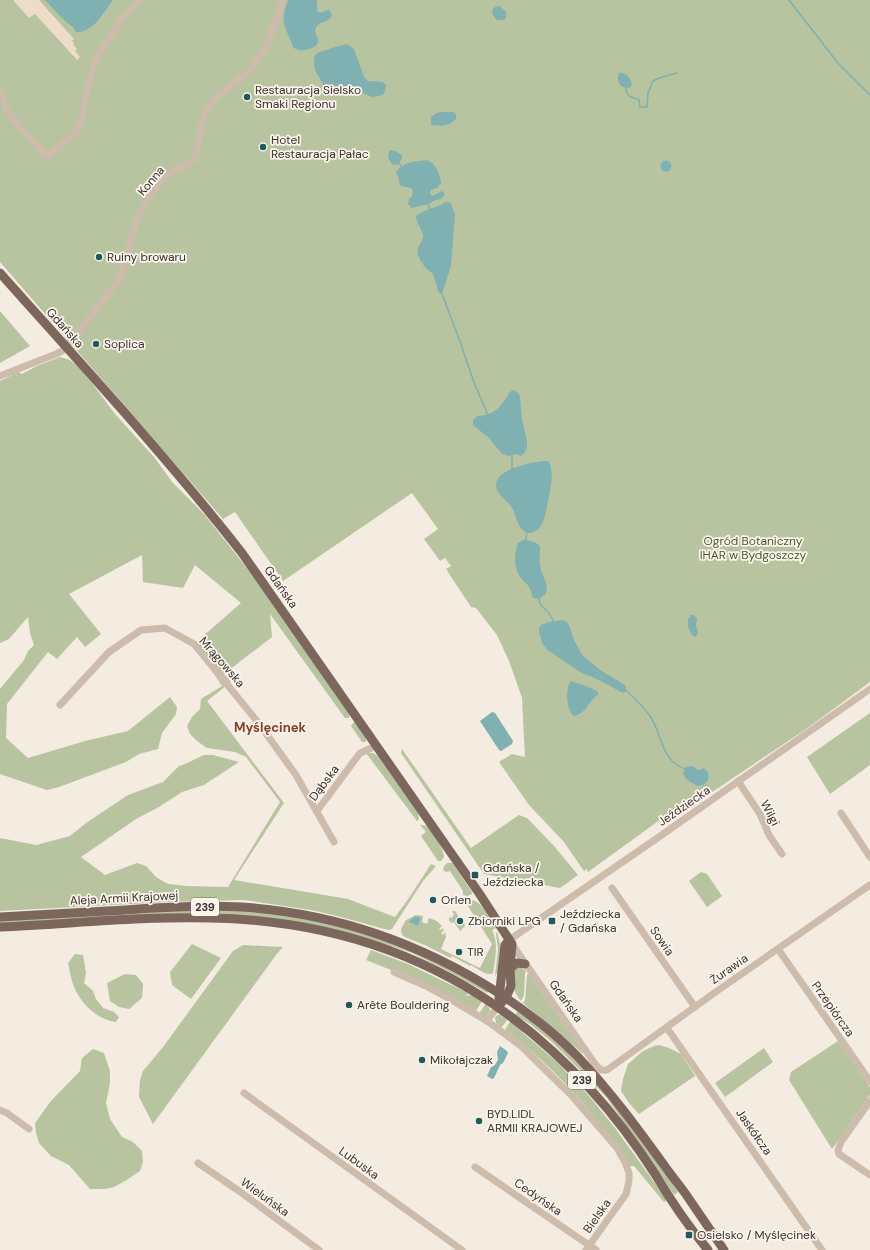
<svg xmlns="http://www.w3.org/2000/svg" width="870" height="1250" font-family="'DM Sans',sans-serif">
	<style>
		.green { fill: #b8c4a0; fill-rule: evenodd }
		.plaza { fill: #ecdcc8 }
		.water { fill: #7fb0b2 }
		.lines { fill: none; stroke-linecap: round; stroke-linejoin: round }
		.stream { stroke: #7fb0b2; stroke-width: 1.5 }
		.minor { stroke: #cdbbac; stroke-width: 7 }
		.major { stroke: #7d675c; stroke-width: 9 }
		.poi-dot { fill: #1f5a5e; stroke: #fbf5ee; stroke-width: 1.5 }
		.labels { text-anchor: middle; stroke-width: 3.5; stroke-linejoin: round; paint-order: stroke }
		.shield { fill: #fbf5ee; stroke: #756b66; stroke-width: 1 }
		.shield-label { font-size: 11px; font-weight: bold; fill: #3b302b }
		.poi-label { font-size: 12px; fill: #3b302b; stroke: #fbf5ee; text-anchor: start }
		.street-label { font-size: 12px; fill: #3b302b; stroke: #fbf5ee }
		.park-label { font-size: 12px; fill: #4a5a2e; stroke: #fbf5ee }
		.neighbourhood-label { font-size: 13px; font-weight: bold; fill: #8c3b22; stroke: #fbf5ee }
	</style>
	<rect width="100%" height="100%" fill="#f4ebe1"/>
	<!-- green -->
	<g class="green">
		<path d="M 0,0 L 870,0 L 870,682 L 809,727 L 684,811 L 674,815 L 668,814 L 588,872 L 587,869 L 584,871 L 564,842 L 529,805 L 499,762 L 512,754 L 525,757 L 522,698 L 509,661 L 497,635 L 476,608 L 471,607 L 446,569 L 451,566 L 445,558 L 440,561 L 424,539 L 438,529 L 412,493 L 283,581 L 235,512 L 223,519 L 0,262 Z"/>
		<path d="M 0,311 L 30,346 L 0,363 Z"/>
		<path d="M 60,357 L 70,360 L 79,367 L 92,383 L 115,414 L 154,457 L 173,483 L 204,514 L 268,595 L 349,714 L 349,718 L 345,718 L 270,614 L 272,637 L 224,674 L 231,682 L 207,701 L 284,803 L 234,880 L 348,899 L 395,917 L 409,898 L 431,864 L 436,866 L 423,881 L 392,929 L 388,930 L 341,917 L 311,910 L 244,900 L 169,902 L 0,911 L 0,838 L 36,845 L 70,836 L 86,823 L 128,795 L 163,782 L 179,766 L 185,764 L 204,755 L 213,755 L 239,762 L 204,785 L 182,792 L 159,807 L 136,819 L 81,857 L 105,875 L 137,863 L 146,866 L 156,877 L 168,884 L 187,886 L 228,887 L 280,802 L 246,757 L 235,752 L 207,748 L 197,741 L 190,734 L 187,726 L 192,717 L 200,709 L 201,699 L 222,686 L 194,644 L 241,603 L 195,565 L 183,588 L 143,582 L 142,555 L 69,594 L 101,634 L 85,647 L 77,637 L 57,659 L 48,652 L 7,704 L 6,738 L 28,758 L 85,741 L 128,731 L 170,697 L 177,707 L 176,714 L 162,733 L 158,749 L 139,754 L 126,762 L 59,787 L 47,790 L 0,774 L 0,689 L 24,660 L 28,651 L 34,645 L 30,633 L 28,617 L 9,639 L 0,643 L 0,381 L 18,372 L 22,374 L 37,366 Z"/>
		<path d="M 870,713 L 870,765 L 830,794 L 807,757 Z"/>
		<path d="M 355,722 L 366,738 L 366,742 L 362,742 L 351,726 L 353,723 Z"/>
		<path d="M 402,749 L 471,848 L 519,815 L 527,818 L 554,846 L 578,875 L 560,888 L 484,874 L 401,753 Z"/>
		<path d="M 366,753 L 373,753 L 378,756 L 418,813 L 419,819 L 417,821 Z"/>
		<path d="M 420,825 C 423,825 424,825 426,826 C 433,830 444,850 444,857 L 441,861 L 438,861 L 421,836 L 426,832 Z"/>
		<path d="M 447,863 L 452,863 L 454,865 L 472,892 L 472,894 L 467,896 L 463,895 L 463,891 L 450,871 L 446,872 L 443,870 L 444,866 Z"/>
		<path d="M 701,872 L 707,874 L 722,896 L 707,907 L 689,881 Z"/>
		<path d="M 472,900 C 482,901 490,920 496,928 L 492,930 C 499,944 495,959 493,973 C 487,977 478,969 471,965 L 470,966 L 452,956 L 451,958 L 427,946 L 405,937 L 402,935 L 401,929 L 406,920 L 416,915 L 423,916 L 422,922 L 427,924 L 429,918 L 437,921 L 442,926 L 439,929 L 441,930 L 443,928 L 444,930 L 441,933 L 443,935 L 445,932 L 446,937 L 441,949 L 480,968 L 492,944 L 468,906 L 469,902 ZM 415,916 L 421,918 L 418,926 L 408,922 Z"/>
		<path d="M 230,910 L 273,913 L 332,924 L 405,947 L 489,990 L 487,993 L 446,970 L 412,953 L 392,946 L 347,933 L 291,921 L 0,924 L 0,920 L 160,911 Z"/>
		<path d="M 453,911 L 455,911 L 459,917 L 456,920 L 460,925 L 464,923 L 465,926 L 460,931 L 454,922 L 451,923 L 449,920 L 449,917 L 452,918 L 454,914 L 452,912 Z"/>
		<path d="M 497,931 L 501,948 L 498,972 L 495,976 L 498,949 L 496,934 Z"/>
		<path d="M 192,944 L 221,958 L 191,999 L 172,985 L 170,972 Z"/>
		<path d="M 243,945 L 283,947 L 276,955 L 153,1124 L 139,1097 L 140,1080 L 143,1071 L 163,1047 L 233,951 Z"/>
		<path d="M 371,950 L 408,964 L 468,993 L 466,996 L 471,995 L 482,1001 L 476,1011 L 428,985 L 366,960 Z"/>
		<path d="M 75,954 L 83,955 L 86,973 L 84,983 L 93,991 L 96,999 L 103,1008 L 114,1012 L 119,1017 L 116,1022 C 98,1020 81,1004 74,987 C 71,980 70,971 68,963 Z"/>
		<path d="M 520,967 L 526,971 L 525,973 L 524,995 L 521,1001 C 513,992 510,980 515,969 Z"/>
		<path d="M 528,973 L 582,1051 L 583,1054 L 572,1044 L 523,1003 L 525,1000 L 527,976 Z"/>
		<path d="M 125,974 L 136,975 L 143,984 L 142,998 L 129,1009 L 119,1007 L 110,1001 L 107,983 Z"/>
		<path d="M 486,1003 L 488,1005 L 490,1010 L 487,1016 L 484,1017 L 479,1014 Z"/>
		<path d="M 518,1011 L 551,1037 L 567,1052 L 604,1091 L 678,1192 L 674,1195 L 607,1098 L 586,1076 L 552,1042 L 530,1024 L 515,1015 Z"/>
		<path d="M 498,1015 L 503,1015 L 501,1018 L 504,1016 L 508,1019 L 501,1028 L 496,1023 L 495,1017 Z"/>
		<path d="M 511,1020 L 523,1033 L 557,1062 L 589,1096 L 615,1128 L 667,1200 L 664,1202 L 634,1166 L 629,1166 C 617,1148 605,1130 591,1113 C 566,1082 537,1054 505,1030 Z"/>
		<path d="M 838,1041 L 870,1087 L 870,1095 L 832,1149 L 789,1080 L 791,1072 Z"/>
		<path d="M 659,1045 L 669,1048 L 681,1054 L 695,1076 L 639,1114 L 629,1103 L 621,1091 L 623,1079 L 628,1064 L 643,1051 L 654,1046 Z"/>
		<path d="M 764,1048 L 773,1062 L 725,1097 L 715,1083 Z"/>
		<path d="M 93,1049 L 104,1053 L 110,1071 L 110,1083 L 106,1103 L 110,1119 L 122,1137 L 133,1142 L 142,1151 L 143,1162 L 140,1171 L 125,1181 L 114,1187 L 105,1189 L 90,1189 L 69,1165 L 51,1156 L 39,1143 L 36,1133 L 35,1123 L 51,1101 L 80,1071 L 82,1058 Z"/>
	</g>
	<!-- plaza -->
	<path class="plaza" d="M 13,0 L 39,0 L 74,39 L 72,41 L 74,43 L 73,45 L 77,49 L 75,51 L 80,57 L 77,60 L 35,14 L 29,18 Z"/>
	<!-- water -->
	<g class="water">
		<path d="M 45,0 L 113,0 C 104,11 94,33 76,32 L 73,27 L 65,21 Z"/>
		<path d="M 288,0 L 317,0 L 317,11 L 320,13 L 327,10 L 330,11 L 332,15 C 328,24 321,20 317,26 C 312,33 318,35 318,41 C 318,48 305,51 299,50 C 298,50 294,48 293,47 C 286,26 279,24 288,0 Z"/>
		<path d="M 500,6 L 506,12 L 506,18 L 504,20 L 497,20 L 492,14 L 493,9 L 495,7 Z"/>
		<path d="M 347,44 L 354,49 L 364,77 L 368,81 L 383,82 L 386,85 L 385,90 L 383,95 L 372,97 L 361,92 L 343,94 L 332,90 L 324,86 L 315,70 L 314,63 L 314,57 L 317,53 L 335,47 Z"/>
		<path d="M 619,73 C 626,72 631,78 632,85 L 629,88 C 621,89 615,81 619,73 Z"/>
		<path d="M 442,112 L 453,112 L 456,114 L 456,119 C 447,127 443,126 431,125 L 431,117 L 437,113 Z"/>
		<path d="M 391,150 L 397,152 L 402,155 C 402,160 400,162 396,165 L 392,164 L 388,158 L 389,151 Z"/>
		<path d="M 427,160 C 436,163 440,175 441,183 L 437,188 L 431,190 L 430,193 L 432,196 L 442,191 L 445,194 L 441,199 L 436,200 L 428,204 L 412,208 L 408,204 L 409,199 L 412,196 L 413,191 L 411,188 L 401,186 L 399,182 L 399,178 L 396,173 C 401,162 417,161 427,160 Z"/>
		<circle cx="666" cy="166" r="5.5"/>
		<path d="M 446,202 L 451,203 L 455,215 L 451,266 L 442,294 L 438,292 C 437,285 435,280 433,274 C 432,272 430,272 428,270 C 424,266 419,260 418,254 C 416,247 422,243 423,237 C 423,229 416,224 416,216 C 425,209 437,208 446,202 Z"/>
		<path d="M 513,390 L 517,392 L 520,396 L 522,420 L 527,441 L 527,448 L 525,452 L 521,456 L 515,454 L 508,456 L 502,454 L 489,438 L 473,425 L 473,420 L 477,416 C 493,415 498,410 507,397 C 509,394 509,392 513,390 Z"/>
		<path d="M 546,461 L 549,462 C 555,474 550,492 547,505 C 546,515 542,533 529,533 C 525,533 523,531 521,528 C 516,522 516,513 511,506 C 507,501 499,495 497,490 C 489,469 533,462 546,461 Z"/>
		<path d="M 523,540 C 529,540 536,542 540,546 C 540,553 539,560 540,566 C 542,578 549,582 546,594 L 539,599 L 533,598 C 531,595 532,592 530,589 C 529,585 523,581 520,577 C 514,569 514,552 518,543 Z"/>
		<path d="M 691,615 L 694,615 L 697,619 L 696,626 L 698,632 L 696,637 L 692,635 L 688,627 L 688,619 Z"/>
		<path d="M 562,620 L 567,622 L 570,628 L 574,640 L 582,655 L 600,670 L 625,685 L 627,691 L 623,693 L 599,680 L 580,672 L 549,651 L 543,645 L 539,632 L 539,628 L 541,625 L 549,622 Z"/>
		<path d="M 571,681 L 591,688 L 598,692 L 599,694 C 588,700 588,713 574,716 C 566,711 565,687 571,681 Z"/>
		<path d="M 492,712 L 495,713 L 513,741 L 512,744 L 501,751 L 499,750 L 480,721 Z"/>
		<path d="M 693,766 C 697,770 699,771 704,768 C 711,774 710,779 704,785 L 697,786 L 686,779 L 683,773 L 686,767 Z"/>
		<path d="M 415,916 L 421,918 L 418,926 L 408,922 Z"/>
		<path d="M 500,1046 L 507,1051 L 508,1053 L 503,1063 L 500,1065 L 494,1078 L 492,1079 L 487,1076 L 491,1067 L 494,1066 L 498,1060 L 497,1052 Z"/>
	</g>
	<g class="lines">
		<!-- stream -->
		<g class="stream">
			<path d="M 789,0 L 838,63 L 870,95"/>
			<path d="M 626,88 C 627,99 632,96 639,100 L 640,107 L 647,107 L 648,93 L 653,81 L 659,78 L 677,73"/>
			<path d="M 399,163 L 401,166"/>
			<path d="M 428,204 L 430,209"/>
			<path d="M 442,294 L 458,336 L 475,385 L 488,415"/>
			<path d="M 512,455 L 512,469"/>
			<path d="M 526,540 L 527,533"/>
			<path d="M 539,599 L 540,604 L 549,613 L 554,622"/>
			<path d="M 627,691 C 635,699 644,707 650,716 C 663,735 660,760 685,769"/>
		</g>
		<!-- minor -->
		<g class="minor">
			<path d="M 0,91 C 5,97 4,104 6,110 L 43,153 L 48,156 L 76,133 L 82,118 L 86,94 L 96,58 L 111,36 L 119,21 L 140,0"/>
			<path d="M 0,376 L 56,354 L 62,351 L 92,315 L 117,282 L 121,274 L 138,217 L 152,193 L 161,182 L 173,171 L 189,163 L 195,158 L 202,124 L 206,111 L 215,98 L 250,71 L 266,47 L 283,0"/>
			<path d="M 60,705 L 109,652 L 141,630 L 165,628 L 194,644 L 257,721 L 296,775 L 334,842"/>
			<path d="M 738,781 L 760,814 L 769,835 L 782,854"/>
			<path d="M 317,811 L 360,753 L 376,746"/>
			<path d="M 841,813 L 870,857"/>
			<path d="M 612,888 L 695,1007"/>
			<path d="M 509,940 L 656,839 L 870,689"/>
			<path d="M 512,944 L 595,1064 L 601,1070 L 607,1070 L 717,991 L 870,885"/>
			<path d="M 778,949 L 870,1081"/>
			<path d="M 394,972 L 426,986 L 455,1002 L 487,1021 L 521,1046 L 571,1095 L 617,1148 L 625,1162 L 629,1173 L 629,1181 L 626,1194 L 586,1250"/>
			<path d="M 487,1021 L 498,1006"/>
			<path d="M 667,1028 L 822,1250"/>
			<path d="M 244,1093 L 462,1250"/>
			<path d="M 870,1101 L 841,1142 L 838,1150 L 839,1154 L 870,1175"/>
			<path d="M 0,1110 L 7,1113 L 29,1129"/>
			<path d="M 198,1163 L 239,1191 L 319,1250"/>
			<path d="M 475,1167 L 596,1250"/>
		</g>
		<!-- major -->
		<g class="major">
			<path d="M 0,273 C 82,365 166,456 242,553 L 479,893 L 512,944 L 510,968 L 511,986 L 506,998 L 498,1006"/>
			<path d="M 0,917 C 42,915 83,912 125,910 C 164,907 203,905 242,907 C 333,913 420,943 497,992 C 526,1011 554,1032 578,1057 C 612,1093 640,1132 669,1172 C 674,1179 680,1186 685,1193 C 698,1212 711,1231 724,1250"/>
			<path d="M 0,927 C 70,924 141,916 211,918 C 363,921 489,977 591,1090 C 613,1114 637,1146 655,1174 C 671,1201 688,1226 708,1250"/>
			<path d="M 510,968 L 517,963 L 525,964"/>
			<path d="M 499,998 L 505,945 L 509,940"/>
		</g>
	</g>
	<!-- markers -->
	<g class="poi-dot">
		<circle cx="247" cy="97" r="4"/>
		<circle cx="263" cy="147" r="4"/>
		<circle cx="99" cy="257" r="4"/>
		<circle cx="96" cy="344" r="4"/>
		<rect x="471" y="871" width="8" height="8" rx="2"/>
		<circle cx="433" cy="900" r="4"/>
		<circle cx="460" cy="921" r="4"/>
		<rect x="548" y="917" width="8" height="8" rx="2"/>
		<circle cx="459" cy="952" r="4"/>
		<circle cx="349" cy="1005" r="4"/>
		<circle cx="422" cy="1060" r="4"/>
		<circle cx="479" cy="1121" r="4"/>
		<rect x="685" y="1231" width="8" height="8" rx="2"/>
	</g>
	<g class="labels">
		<!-- shield labels -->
		<g class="shield">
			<rect x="191" y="898" width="28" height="18" rx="3"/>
			<rect x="568" y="1071" width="28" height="18" rx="3"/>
		</g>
		<g class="shield-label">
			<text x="205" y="911">239</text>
			<text x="582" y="1084">239</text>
		</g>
		<!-- poi labels -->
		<g class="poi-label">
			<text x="255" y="94">Restauracja Sielsko<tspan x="255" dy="14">Smaki Regionu</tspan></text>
			<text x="271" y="144">Hotel<tspan x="271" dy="14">Restauracja Pałac</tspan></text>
			<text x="107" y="261">Ruiny browaru</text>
			<text x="104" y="348">Soplica</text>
			<text x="483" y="872">Gdańska /<tspan x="483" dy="14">Jeździecka</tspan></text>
			<text x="441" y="904">Orlen</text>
			<text x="560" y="918">Jeździecka<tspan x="560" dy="14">/ Gdańska</tspan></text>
			<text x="468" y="925">Zbiorniki LPG</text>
			<text x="467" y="956">TIR</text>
			<text x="357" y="1009">Arête Bouldering</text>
			<text x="430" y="1064">Mikołajczak</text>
			<text x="487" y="1118">BYD.LIDL<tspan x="487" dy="14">ARMII KRAJOWEJ</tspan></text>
			<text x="697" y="1239">Osielsko / Myślęcinek</text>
		</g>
		<!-- street labels -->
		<g class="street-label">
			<text transform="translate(151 181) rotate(-50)" y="4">Konna</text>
			<text transform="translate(65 328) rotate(48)" y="4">Gdańska</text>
			<text transform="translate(281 587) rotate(55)" y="4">Gdańska</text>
			<text transform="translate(222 662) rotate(49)" y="4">Mrągowska</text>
			<text transform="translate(324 783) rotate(-53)" y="4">Dąbska</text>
			<text transform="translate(684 806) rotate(-35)" y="4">Jeździecka</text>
			<text transform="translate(770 813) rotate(62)" y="4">Wilgi</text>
			<text transform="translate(124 898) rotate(-3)" y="4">Aleja Armii Krajowej</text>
			<text transform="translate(662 941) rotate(55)" y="4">Sowia</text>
			<text transform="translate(729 969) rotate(-35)" y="4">Żurawia</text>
			<text transform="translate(566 1001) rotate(55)" y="4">Gdańska</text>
			<text transform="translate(833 1009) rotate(55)" y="4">Przepiórcza</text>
			<text transform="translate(754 1132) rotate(55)" y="4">Jaskółcza</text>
			<text transform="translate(359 1163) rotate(36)" y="4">Lubuska</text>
			<text transform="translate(265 1197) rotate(36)" y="4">Wieluńska</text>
			<text transform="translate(538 1197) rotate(35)" y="4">Cedyńska</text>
			<text transform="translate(597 1216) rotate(-55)" y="4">Bielska</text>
		</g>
		<!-- park labels -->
		<g class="park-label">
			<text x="753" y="545">Ogród Botaniczny<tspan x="753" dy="14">IHAR w Bydgoszczy</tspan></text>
		</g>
		<!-- neighbourhood labels -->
		<g class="neighbourhood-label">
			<text x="270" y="732">Myślęcinek</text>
		</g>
	</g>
</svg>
